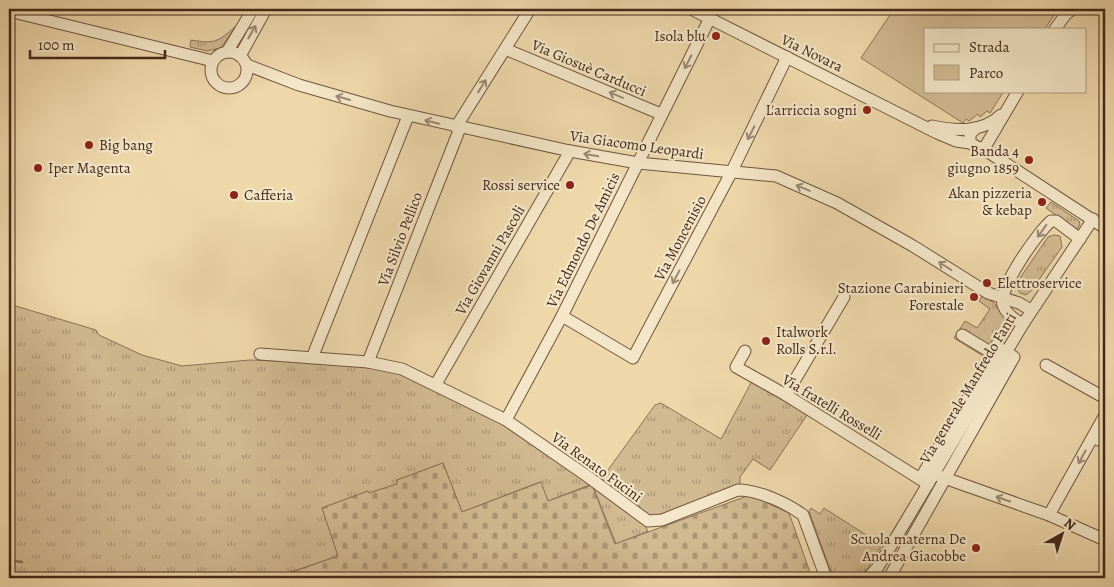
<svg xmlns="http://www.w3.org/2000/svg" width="1114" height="587" font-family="Alegreya,serif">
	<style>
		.grass { fill: url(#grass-tufts); stroke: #8a7256 }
		.cemetery { fill: url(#cemetery-stones); stroke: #8a7256 }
		.park { fill: #d1ba92; stroke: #8a7256 }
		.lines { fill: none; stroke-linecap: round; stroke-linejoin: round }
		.stream { stroke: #876e53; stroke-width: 2.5 }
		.minor-casing { stroke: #6e553e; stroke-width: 13 }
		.minor { stroke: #f4e6c8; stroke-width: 11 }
		.oneway { stroke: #9c8871 }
		.poi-dot { fill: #8f2418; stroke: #f4e6c8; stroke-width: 2 }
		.labels { text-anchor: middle; stroke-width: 4.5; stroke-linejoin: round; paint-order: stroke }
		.poi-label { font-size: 15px; fill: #43291a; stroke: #f4e6c8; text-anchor: end }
		.street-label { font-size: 15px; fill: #43291a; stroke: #f4e6c8 }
	</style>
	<defs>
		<pattern id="grass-tufts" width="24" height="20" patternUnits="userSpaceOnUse" patternTransform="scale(1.25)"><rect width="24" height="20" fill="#d1ba92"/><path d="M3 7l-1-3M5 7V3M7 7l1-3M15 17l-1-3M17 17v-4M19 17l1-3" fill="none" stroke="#ab9776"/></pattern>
		<pattern id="cemetery-stones" width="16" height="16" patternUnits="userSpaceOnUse" patternTransform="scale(1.25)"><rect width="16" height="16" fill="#d1ba92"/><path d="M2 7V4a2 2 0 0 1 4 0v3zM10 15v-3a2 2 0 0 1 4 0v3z" fill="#ab9776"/></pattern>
	</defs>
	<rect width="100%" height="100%" fill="#eed8aa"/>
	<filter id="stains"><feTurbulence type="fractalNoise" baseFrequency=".004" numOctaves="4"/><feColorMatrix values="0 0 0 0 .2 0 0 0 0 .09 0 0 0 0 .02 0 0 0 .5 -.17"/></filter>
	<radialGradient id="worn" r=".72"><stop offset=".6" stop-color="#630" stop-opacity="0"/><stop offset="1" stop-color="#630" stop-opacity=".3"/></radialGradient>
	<!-- grass -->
	<g class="grass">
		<path d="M 236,26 L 221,48 L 207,51 L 190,47 L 191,40 C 215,44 218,42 236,26 Z"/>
		<path d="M 1051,202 L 1079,221 L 1080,224 L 1078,228 L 1075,229 L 1046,208 Z"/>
		<path d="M 1054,235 L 1060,236 L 1062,247 L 1031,291 L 1026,295 L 1020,293 L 1016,287 L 1018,281 L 1048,237 Z"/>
		<path d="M 983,295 C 1017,319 1014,330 988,359 L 954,338 L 965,321 L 977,328 L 990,309 L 979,301 Z"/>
		<path d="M 9,304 L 96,330 L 99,335 L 142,355 L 182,366 L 250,360 L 361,364 L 406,374 L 500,421 L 593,484 L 644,524 L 648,531 L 616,544 L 592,484 L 548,501 L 540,482 L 462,512 L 443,463 L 397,480 L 398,484 L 369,493 L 368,491 L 322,508 L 338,556 L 282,575 L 282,578 L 9,578 Z"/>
		<path d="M 752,381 L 807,415 L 770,470 L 753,459 L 740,477 L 740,484 L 651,518 L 600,481 L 655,405 L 661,403 L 721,439 Z"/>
		<path d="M 811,508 L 820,514 L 824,508 L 882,545 L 868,568 L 858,578 L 833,578 L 809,511 Z"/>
	</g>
	<!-- cemetery -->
	<path class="cemetery" d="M 443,463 L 462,512 L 541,482 L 548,501 L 592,485 L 615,544 L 750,495 L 789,513 L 812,578 L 282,578 L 281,576 L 338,556 L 322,508 L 368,491 L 369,493 L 397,484 L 397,480 Z"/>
	<!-- park -->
	<path class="park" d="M 894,9 L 1058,9 L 1045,29 L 925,29 L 925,91 L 1004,91 L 990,113 L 987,111 L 980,117 L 978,114 L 969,121 L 966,119 L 963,123 L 861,58 Z"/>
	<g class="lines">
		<!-- stream -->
		<path class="stream" d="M 9,560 L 22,562"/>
		<defs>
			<g id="minor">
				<path d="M 691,9 L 937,133 L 956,141 L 970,143"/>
				<path d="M 9,11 L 213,61"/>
				<path d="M 1055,29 L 1066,14 L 1073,9"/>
				<path d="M 505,49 L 661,114"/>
				<circle cx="229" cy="70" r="18"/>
				<path d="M 227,52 L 253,9"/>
				<path d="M 240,56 L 266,9"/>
				<path d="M 247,65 L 299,85 L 390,111 L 570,151 L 638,163 L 776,176 L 837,203 L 913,246 L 988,293 L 1019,303 L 1031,310"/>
				<path d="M 932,126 C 956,131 982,133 1001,115"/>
				<path d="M 456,127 L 530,9"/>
				<path d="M 975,129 L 970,134 L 970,143 L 979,148 L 985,147 L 1018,91"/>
				<path d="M 982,148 L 1105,228"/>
				<path d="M 562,316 L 633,358 L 731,173 L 787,57"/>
				<path d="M 1023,324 C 1015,320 1006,313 1003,305 C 998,288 1038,232 1051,221 L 1056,221 L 1080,239"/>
				<path d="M 962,335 L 992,353 L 996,346"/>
				<path d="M 745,351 L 736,367 L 786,395 L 928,484"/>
				<path d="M 260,354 L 368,362 L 402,369 L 506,420 L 587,476 L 648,521 L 662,520 L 738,490 C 758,490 787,503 803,515 L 826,578"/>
				<path d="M 312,358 L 408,116"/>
				<path d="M 368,362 L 460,128"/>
				<path d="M 1046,365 L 1105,398"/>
				<path d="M 436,384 L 570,151"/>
				<path d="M 786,395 L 844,297"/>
				<path d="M 506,420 L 562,316 L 710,18"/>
				<path d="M 1093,437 L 1105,443"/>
				<path d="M 939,476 L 1049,515 L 1105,540"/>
				<path d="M 920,479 L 998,347"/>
				<path d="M 1049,515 L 1105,415"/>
				<path d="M 868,578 L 878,567 L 903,526 L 1023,324 L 1093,219"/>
				<path d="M 889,578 L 1014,357 L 996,346 L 998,343"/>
			</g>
		</defs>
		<!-- minor casing -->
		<use href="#minor" class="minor-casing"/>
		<!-- minor -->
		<use href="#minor" class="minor"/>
	</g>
	<!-- one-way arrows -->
	<defs><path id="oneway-shaft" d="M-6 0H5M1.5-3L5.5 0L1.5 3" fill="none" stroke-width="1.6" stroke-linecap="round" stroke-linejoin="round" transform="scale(1.25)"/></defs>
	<g class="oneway">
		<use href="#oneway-shaft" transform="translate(252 32) rotate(-60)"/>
		<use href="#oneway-shaft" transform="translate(688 62) rotate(117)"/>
		<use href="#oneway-shaft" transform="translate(482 86) rotate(-58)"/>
		<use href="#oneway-shaft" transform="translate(616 95) rotate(-157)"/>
		<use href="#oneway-shaft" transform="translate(343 98) rotate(-164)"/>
		<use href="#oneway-shaft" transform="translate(432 122) rotate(-166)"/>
		<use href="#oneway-shaft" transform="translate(751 133) rotate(117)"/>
		<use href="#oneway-shaft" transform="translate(591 155) rotate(-170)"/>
		<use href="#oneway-shaft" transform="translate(803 188) rotate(-157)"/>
		<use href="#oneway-shaft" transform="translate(1042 231) rotate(125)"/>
		<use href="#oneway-shaft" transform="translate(945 266) rotate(-148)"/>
		<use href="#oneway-shaft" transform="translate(676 277) rotate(118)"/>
		<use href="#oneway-shaft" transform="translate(1082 457) rotate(119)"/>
		<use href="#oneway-shaft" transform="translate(1003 499) rotate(-161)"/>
	</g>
	<!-- markers -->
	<g class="poi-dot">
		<circle cx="716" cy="36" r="5"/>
		<circle cx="867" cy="110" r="5"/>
		<circle cx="89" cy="145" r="5"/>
		<circle cx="1029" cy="160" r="5"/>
		<circle cx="38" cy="168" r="5"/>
		<circle cx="570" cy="185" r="5"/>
		<circle cx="234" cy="195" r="5"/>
		<circle cx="1042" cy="202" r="5"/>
		<circle cx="987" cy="283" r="5"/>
		<circle cx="974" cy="297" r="5"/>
		<circle cx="766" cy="341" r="5"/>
		<circle cx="976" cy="548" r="5"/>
	</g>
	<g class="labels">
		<!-- poi labels -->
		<g class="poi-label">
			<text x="706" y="41">Isola blu</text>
			<text x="857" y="115">L'arriccia sogni</text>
			<text x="99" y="150" text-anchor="start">Big bang</text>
			<text x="1019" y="156">Banda 4<tspan x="1019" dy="17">giugno 1859</tspan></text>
			<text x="48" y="173" text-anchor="start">Iper Magenta</text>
			<text x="560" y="190">Rossi service</text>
			<text x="1032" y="198">Akan pizzeria<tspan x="1032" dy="17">&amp; kebap</tspan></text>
			<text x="244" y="200" text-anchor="start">Cafferia</text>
			<text x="997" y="288" text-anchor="start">Elettroservice</text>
			<text x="964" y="293">Stazione Carabinieri<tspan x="964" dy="17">Forestale</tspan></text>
			<text x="776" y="337" text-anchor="start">Italwork<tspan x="776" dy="17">Rolls S.r.l.</tspan></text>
			<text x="966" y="544">Scuola materna De<tspan x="966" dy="17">Andrea Giacobbe</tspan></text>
		</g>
		<!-- street labels -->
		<g class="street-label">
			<text transform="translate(812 53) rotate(26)" y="5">Via Novara</text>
			<text transform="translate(589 68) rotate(23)" y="5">Via Giosuè Carducci</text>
			<text transform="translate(637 145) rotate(8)" y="5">Via Giacomo Leopardi</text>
			<text transform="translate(680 238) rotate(-62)" y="5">Via Moncenisio</text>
			<text transform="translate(400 239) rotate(-69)" y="5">Via Silvio Pellico</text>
			<text transform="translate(583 240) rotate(-64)" y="5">Via Edmondo De Amicis</text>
			<text transform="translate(490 260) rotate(-60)" y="5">Via Giovanni Pascoli</text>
			<text transform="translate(968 388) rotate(-59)" y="5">Via generale Manfredo Fanti</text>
			<text transform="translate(832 407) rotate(31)" y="5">Via fratelli Rosselli</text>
			<text transform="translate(597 467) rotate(36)" y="5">Via Renato Fucini</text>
		</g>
	</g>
	<!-- margin -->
	<rect width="1114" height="587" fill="none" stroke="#eed8aa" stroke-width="30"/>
	<rect x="10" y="10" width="1094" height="567" fill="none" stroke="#43291a" stroke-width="2.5"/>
	<rect x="15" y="15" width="1084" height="557" fill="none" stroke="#43291a"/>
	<!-- legend -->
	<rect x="924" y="28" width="162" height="65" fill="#f4e6c8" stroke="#ad9a82"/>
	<rect x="934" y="44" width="25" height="8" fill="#f4e6c8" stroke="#ad9a82"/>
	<text x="969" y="52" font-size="15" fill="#43291a">Strada</text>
	<rect x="934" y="65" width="25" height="15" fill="#d1ba92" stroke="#ad9a82"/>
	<text x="969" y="78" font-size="15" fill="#43291a">Parco</text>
	<!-- north arrow -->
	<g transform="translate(1062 534) rotate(39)" stroke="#f4e6c8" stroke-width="4" paint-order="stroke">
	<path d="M0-4L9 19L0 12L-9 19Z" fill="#43291a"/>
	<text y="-8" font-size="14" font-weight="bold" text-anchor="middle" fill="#43291a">N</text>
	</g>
	<!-- scale -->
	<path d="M30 50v8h135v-8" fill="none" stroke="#43291a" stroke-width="2.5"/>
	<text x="38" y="50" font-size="15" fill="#43291a" stroke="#f4e6c8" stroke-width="4" paint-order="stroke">100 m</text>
	<rect width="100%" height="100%" filter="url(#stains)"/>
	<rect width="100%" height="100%" fill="url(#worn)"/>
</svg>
